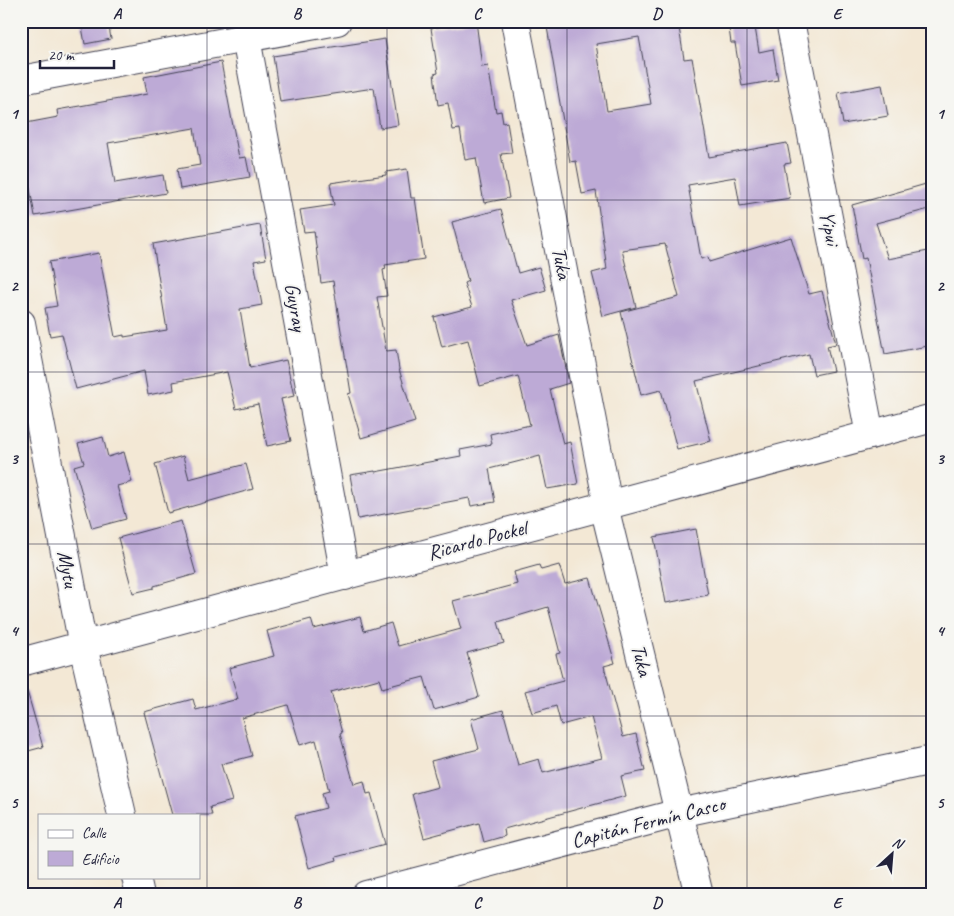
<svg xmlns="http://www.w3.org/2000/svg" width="954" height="916" font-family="Caveat,sans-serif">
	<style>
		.building { fill: #bdaad6; fill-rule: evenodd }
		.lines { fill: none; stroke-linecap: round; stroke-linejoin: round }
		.street-casing { stroke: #414052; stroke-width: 30 }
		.street { stroke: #fff; stroke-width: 28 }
		.grid { fill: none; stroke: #22223b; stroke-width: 1; stroke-opacity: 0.55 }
		.labels { text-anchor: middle; stroke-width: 4; stroke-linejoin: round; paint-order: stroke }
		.street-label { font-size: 21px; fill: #22223b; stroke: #f6f6f2 }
		.neatline { fill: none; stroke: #22223b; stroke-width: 2 }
		.grid-label { font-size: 16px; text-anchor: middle; font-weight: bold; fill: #22223b }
	</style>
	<rect width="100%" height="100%" fill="#f6f6f2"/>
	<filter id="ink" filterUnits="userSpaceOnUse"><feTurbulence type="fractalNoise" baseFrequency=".02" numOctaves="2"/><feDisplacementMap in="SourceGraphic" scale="10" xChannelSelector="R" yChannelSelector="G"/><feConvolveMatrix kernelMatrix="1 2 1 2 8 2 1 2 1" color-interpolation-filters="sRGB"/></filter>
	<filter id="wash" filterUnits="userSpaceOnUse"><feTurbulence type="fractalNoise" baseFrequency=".0096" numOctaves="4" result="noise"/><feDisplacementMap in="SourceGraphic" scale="20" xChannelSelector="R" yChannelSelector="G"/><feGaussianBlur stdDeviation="1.12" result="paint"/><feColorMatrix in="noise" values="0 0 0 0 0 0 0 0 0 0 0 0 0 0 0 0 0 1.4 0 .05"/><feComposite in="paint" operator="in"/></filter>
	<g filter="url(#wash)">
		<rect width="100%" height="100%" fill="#f3e8d5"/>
		<g id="blocks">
			<!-- building -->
			<g class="building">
				<path d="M 81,21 L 108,21 L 111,39 L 85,44 Z"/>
				<path d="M 476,21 L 482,67 L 488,66 L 496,112 L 501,111 L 503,123 L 507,122 L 512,153 L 501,154 L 509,198 L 484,203 L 476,158 L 465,160 L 460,129 L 453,130 L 448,103 L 438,105 L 434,74 L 438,73 L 431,28 Z"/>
				<path d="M 546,21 L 678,21 L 684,59 L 692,58 L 709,157 L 787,143 L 791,163 L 784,164 L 790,198 L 740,206 L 735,177 L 688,185 L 701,259 L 708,257 L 709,262 L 791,237 L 809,294 L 822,291 L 836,344 L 827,346 L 833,371 L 814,375 L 809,354 L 696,381 L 711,441 L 677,449 L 661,390 L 641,395 L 621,312 L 679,297 L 665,244 L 622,250 L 636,307 L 603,316 L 592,273 L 607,269 L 596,191 L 582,194 L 576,161 L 570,162 ZM 639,37 L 651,104 L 607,111 L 596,44 Z"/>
				<path d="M 728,21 L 754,21 L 759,52 L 773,49 L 778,80 L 742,86 L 735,43 L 731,43 Z"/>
				<path d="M 385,39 L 398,125 L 380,128 L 374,88 L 280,102 L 273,56 Z"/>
				<path d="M 221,62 L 239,158 L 246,157 L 250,177 L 180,189 L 177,169 L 200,165 L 194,128 L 108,143 L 115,183 L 163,175 L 166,193 L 35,216 L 25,162 L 21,162 L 21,124 L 58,117 L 57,110 L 147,94 L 144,77 Z"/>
				<path d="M 882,85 L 888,116 L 843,124 L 838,93 Z"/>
				<path d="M 407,169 L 411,198 L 415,198 L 424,259 L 385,265 L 386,269 L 383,270 L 387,296 L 377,297 L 386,351 L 396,350 L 399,369 L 415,422 L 361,438 L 348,394 L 351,393 L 333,281 L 321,283 L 314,231 L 304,232 L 300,210 L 334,205 L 330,183 L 386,175 L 386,172 Z"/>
				<path d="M 933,182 L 933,208 L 876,223 L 888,259 L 933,250 L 933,345 L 885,354 L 866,258 L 862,259 L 852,205 Z"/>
				<path d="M 501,209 L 518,273 L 539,267 L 546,290 L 511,300 L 527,345 L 559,335 L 569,383 L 550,389 L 563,444 L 570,442 L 578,484 L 547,489 L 540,456 L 489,469 L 495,502 L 471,506 L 469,498 L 358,519 L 350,475 L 375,471 L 375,472 L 461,456 L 460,450 L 492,444 L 490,434 L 530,425 L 518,376 L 480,386 L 468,340 L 442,347 L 434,317 L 472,307 L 464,283 L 468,281 L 452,222 Z"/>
				<path d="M 260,225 L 266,259 L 254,261 L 262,305 L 240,309 L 250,368 L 286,360 L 294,396 L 281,399 L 291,441 L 267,446 L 258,404 L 236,409 L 227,372 L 173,382 L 174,390 L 148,395 L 144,371 L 76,389 L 62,334 L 50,336 L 45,308 L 57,306 L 49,262 L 99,253 L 115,337 L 124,335 L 124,337 L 167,330 L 153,244 Z"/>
				<path d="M 103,437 L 108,457 L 124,452 L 132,482 L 117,486 L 126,519 L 92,528 L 74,466 L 84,463 L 78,444 Z"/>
				<path d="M 183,456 L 189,479 L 246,464 L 253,489 L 168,513 L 155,464 Z"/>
				<path d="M 181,521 L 196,574 L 154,586 L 154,588 L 133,593 L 118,538 Z"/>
				<path d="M 696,529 L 708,595 L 666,603 L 654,537 Z"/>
				<path d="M 539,565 L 541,570 L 559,565 L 565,584 L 590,578 L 615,663 L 604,666 L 623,737 L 636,734 L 645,771 L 621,776 L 626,796 L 504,829 L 505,836 L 484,842 L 479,823 L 424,838 L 412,794 L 438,787 L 431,761 L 479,749 L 471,719 L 503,710 L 518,765 L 539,759 L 543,773 L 602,758 L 591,717 L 561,725 L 556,706 L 532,713 L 525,691 L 563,681 L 556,654 L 560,653 L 548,607 L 498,622 L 504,643 L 467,653 L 479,697 L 434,710 L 424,677 L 382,688 L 379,679 L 331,692 L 342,733 L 340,734 L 354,784 L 364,781 L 367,794 L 371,793 L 385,844 L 336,857 L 337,860 L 309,868 L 295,816 L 326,808 L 322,793 L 329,791 L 316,740 L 300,745 L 288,705 L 242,718 L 252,756 L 221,764 L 232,801 L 210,807 L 212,815 L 172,815 L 144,712 L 193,699 L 196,710 L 238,699 L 229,668 L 274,656 L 267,631 L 311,619 L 314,629 L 360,617 L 364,631 L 391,623 L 398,646 L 461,629 L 453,601 L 517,584 L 514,572 Z"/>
				<path d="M 27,691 L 43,747 L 21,753 L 21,692 Z"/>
			</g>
		</g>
	</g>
	<g filter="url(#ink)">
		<use href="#blocks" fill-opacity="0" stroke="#414052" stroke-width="1"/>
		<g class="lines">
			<defs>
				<g id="street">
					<path d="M 515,21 L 608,505"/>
					<path d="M 790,21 L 870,435"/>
					<path d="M 246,38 L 345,576"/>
					<path d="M 21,80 L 337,21"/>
					<path d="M 21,323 L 83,646 L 122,815"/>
					<path d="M 604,506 L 699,895"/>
					<path d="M 21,662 L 933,418"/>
					<path d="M 136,877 L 140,895"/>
					<path d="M 366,895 L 679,813 L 933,760"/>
				</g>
			</defs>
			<!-- street casing -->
			<use href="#street" class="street-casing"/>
			<!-- street -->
			<use href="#street" class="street"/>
		</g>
	</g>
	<!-- grid -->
	<path class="grid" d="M 207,21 L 207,895M 387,21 L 387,895M 567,21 L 567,895M 747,21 L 747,895M 21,200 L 933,200M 21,372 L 933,372M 21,544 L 933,544M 21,716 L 933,716"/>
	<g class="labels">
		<!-- street labels -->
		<g class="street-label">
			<text transform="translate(830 228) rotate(79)" y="7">Yipui</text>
			<text transform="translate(562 263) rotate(79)" y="7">Tuka</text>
			<text transform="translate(296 307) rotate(80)" y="7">Guyray</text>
			<text transform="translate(477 540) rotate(-15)" y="7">Ricardo Pockel</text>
			<text transform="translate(68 569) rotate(79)" y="7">Mytu</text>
			<text transform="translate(642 660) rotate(76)" y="7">Tuka</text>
			<text transform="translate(648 822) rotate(-14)" y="7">Capitán Fermín Casco</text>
		</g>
	</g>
	<!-- margin -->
	<rect width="954" height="916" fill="none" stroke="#f6f6f2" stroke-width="55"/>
	<!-- legend -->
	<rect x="38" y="814" width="162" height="65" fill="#f6f6f2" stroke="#a1a1a9"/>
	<rect x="48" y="830" width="25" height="8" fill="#ffffff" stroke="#a1a1a9"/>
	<text x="82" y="838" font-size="15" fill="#22223b">Calle</text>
	<rect x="48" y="851" width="25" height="15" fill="#bdaad6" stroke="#a1a1a9"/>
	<text x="82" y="864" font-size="15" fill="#22223b">Edificio</text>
	<!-- north arrow -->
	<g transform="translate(892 854) rotate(26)" stroke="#f6f6f2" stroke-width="4" paint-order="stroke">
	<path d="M0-4L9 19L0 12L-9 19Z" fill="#22223b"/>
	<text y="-8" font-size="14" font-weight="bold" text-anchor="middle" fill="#22223b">N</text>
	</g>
	<!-- scale -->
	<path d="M40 60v8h74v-8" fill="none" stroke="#22223b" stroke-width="2.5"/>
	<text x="48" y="60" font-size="15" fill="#22223b" stroke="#f6f6f2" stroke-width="4" paint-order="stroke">20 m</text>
	<rect x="28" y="28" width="898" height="860" class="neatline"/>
	<g class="grid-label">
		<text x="117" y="19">A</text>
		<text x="297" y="19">B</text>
		<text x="477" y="19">C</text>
		<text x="657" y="19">D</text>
		<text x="837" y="19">E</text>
		<text x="14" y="119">1</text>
		<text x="940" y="119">1</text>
		<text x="14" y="291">2</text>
		<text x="940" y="291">2</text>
		<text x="14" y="464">3</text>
		<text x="940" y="464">3</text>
		<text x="14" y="636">4</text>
		<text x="940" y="636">4</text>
		<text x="14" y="808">5</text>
		<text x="940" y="808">5</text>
		<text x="117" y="908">A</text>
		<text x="297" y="908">B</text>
		<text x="477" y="908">C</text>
		<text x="657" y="908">D</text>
		<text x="837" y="908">E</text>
	</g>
</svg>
